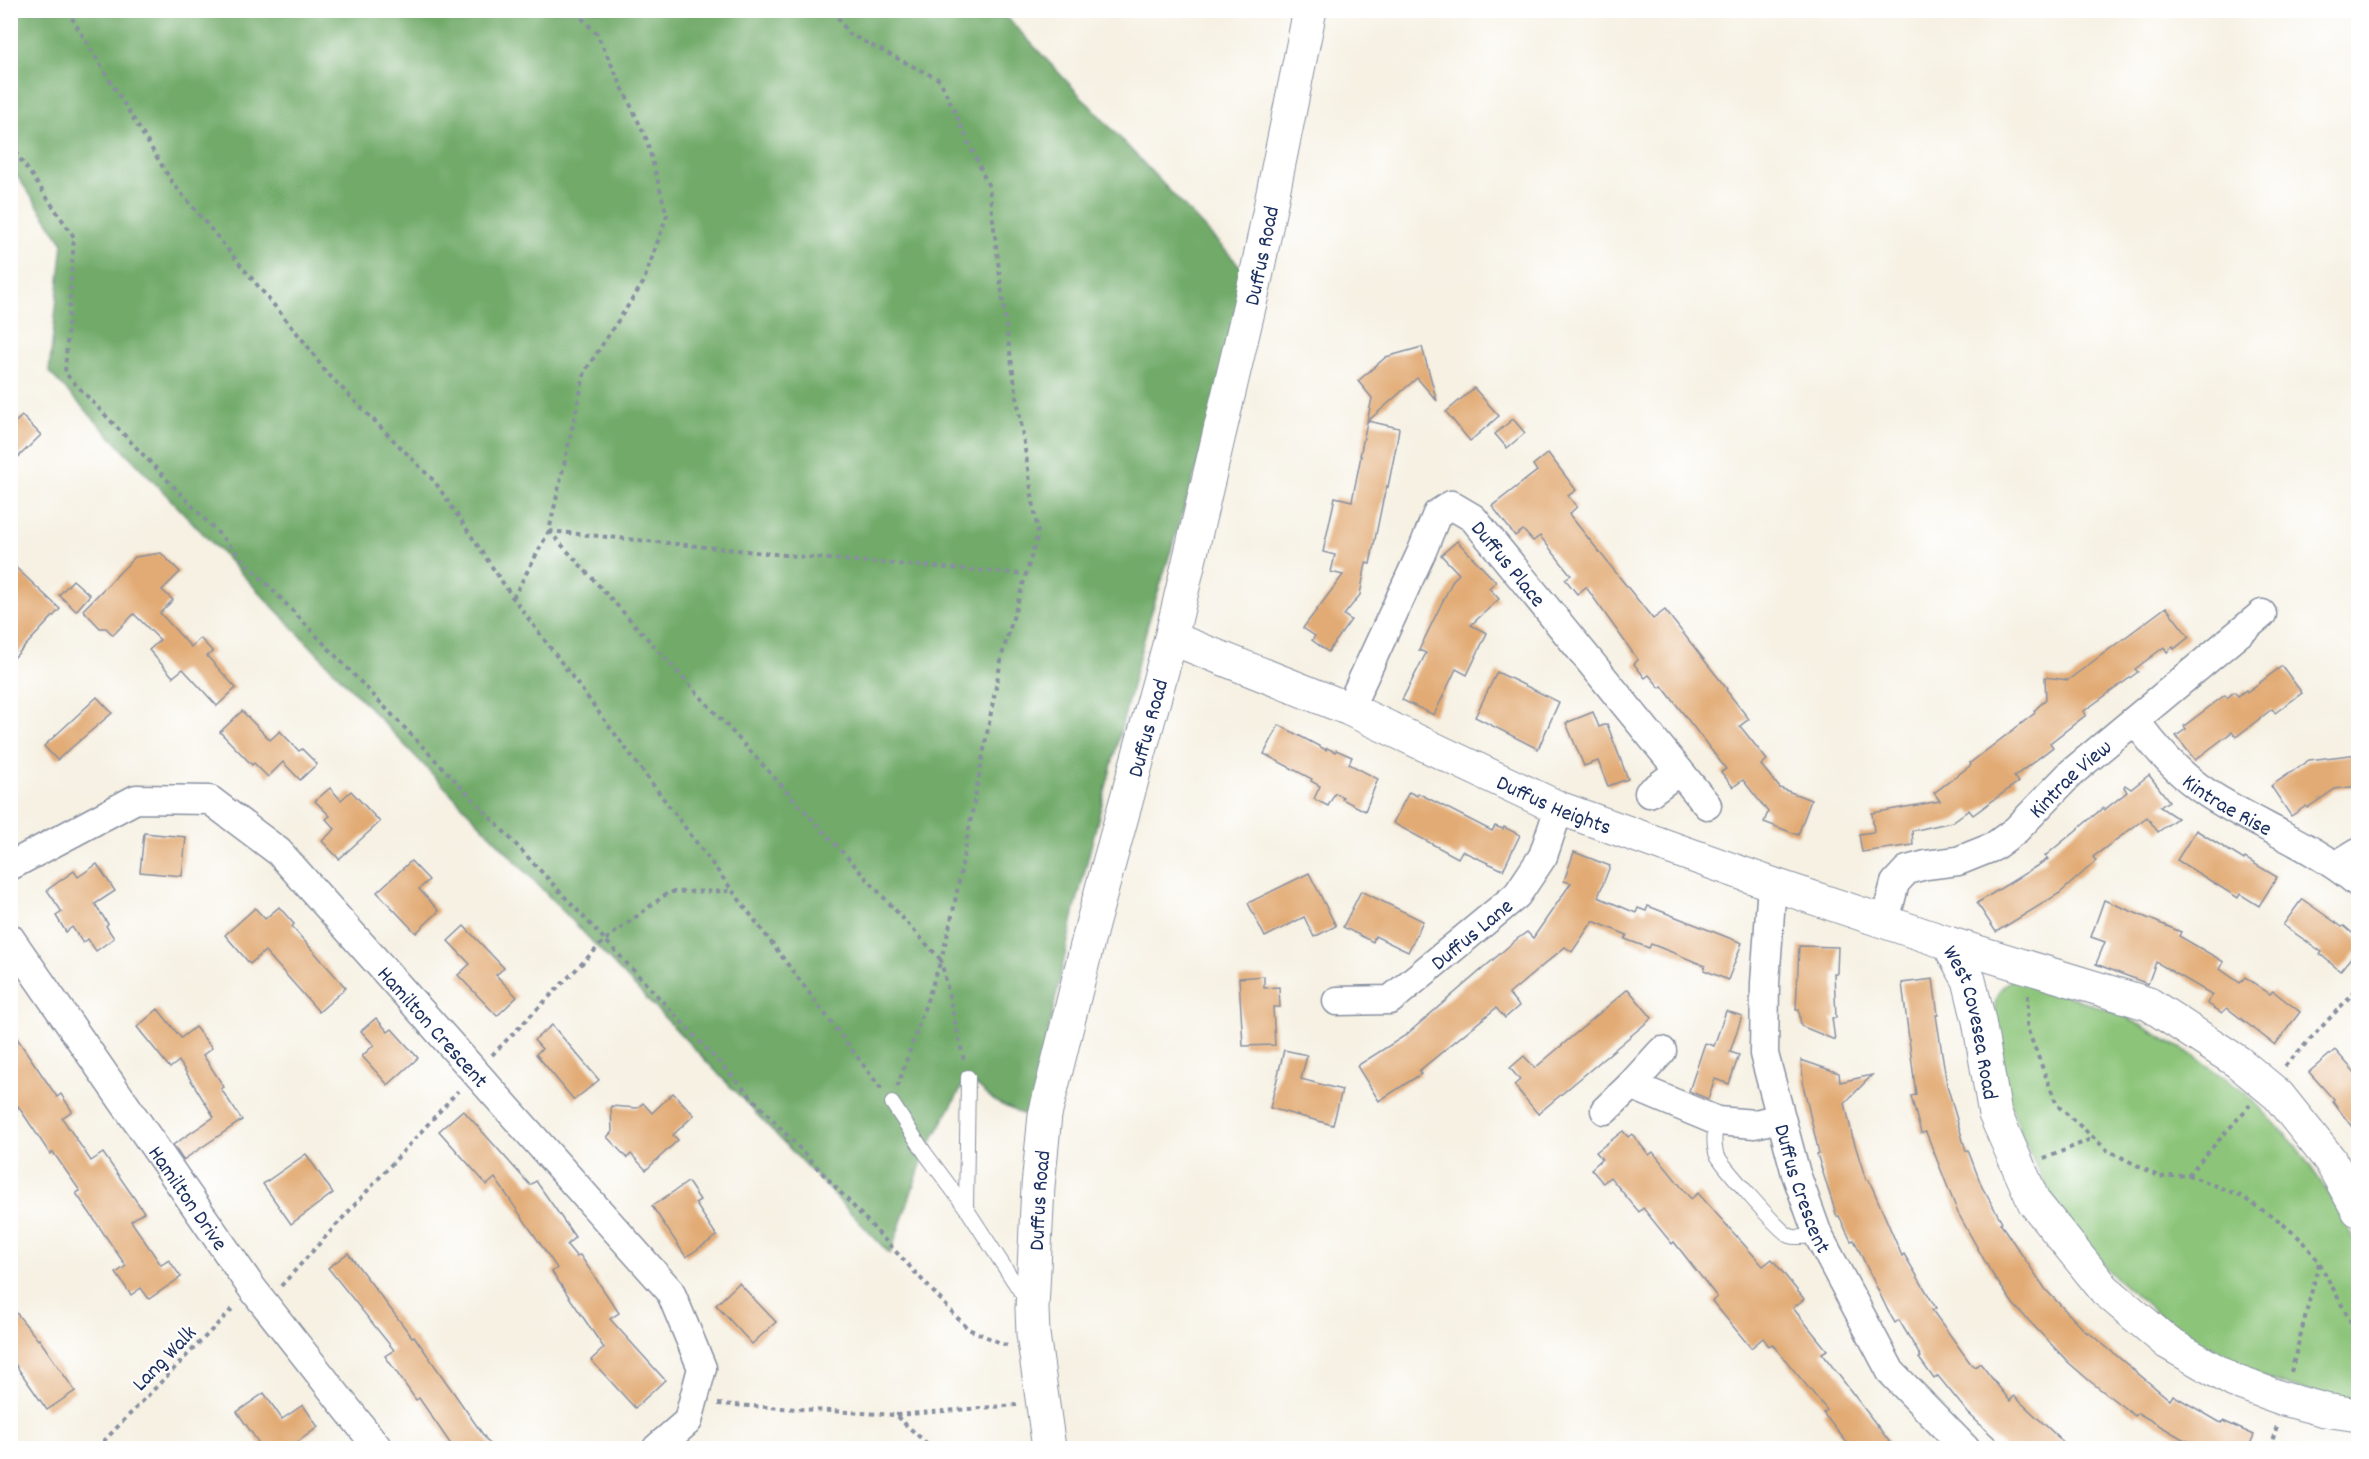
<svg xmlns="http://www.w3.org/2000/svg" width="2369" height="1459" font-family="Dekko,sans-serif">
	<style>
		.green { fill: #8cc579; stroke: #547a6c; stroke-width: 1.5 }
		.forest { fill: #71aa69; stroke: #466c64; stroke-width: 1.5 }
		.building { fill: #e2ab74 }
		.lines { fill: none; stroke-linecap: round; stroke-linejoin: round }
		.lane-casing { stroke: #8890a0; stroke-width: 16 }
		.street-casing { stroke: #8890a0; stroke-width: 31 }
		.secondary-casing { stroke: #8890a0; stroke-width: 35 }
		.path { stroke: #8890a0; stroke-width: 4; stroke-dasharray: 4.5 4.5; stroke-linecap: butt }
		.lane { stroke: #fff; stroke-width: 14 }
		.street { stroke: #fff; stroke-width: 28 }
		.secondary { stroke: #fff; stroke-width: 33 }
		.labels { text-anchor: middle; stroke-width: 4.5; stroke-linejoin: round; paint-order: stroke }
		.street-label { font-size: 22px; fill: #1b2f5e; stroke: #fff }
	</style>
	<rect width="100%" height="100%" fill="#fff"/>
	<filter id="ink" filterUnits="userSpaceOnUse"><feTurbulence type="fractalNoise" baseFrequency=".0167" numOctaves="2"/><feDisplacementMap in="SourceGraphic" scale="12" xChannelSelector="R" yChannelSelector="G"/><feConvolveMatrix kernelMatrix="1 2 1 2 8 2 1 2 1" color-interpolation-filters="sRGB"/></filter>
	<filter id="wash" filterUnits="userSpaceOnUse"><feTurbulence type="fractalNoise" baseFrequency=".008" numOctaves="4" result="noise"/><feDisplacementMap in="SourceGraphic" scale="24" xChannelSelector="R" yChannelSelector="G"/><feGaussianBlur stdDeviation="1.35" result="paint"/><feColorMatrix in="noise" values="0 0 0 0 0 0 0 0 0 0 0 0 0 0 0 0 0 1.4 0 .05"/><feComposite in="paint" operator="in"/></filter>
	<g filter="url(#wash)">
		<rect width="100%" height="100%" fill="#f6f1e3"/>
		<!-- green -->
		<path class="green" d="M 2018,978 L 2124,1016 L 2191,1054 L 2248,1095 L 2295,1145 L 2331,1196 L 2358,1248 L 2358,1404 C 2301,1390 2243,1375 2193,1343 C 2178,1333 2165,1319 2151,1308 C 2138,1296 2122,1285 2110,1272 C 2050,1208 2008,1126 1997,1039 C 1994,1014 1989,986 2018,978 Z"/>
		<!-- forest -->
		<path class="forest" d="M 10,11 L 1001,11 L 1255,282 L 1147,627 L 1074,913 L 1030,1118 L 996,1102 L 967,1078 L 925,1153 L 890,1254 L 49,372 L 63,243 L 11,167 Z"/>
		<g id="blocks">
			<!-- building -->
			<g class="building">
				<path d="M 1422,347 L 1437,401 L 1417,378 L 1368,421 L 1399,428 L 1396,447 L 1388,487 L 1387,486 L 1383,500 L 1370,564 L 1366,563 L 1360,595 L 1344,615 L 1351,620 L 1328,652 L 1312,640 L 1315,636 L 1303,628 L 1343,575 L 1331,572 L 1335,555 L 1323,552 L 1335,497 L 1352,501 L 1361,456 L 1360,456 L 1372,398 L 1358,381 L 1386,357 Z"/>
				<path d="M 1474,388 L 1499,416 L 1470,441 L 1446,412 Z"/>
				<path d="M 22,416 L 41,435 L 10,465 L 10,427 Z"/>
				<path d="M 1513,419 L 1525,433 L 1507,448 L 1495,434 Z"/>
				<path d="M 1548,453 L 1576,490 L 1568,496 L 1577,507 L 1569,514 L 1653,619 L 1665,610 L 1727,689 L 1726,690 L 1749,719 L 1740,726 L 1767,760 L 1761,765 L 1780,788 L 1811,800 L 1798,835 L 1764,822 L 1768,812 L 1743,780 L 1733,787 L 1721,772 L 1726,769 L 1662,686 L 1660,688 L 1649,675 L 1645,678 L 1634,664 L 1638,660 L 1586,587 L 1577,594 L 1565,579 L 1571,575 L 1540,536 L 1533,541 L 1523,530 L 1515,536 L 1492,506 L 1537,471 L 1533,465 Z"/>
				<path d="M 1457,541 L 1496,582 L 1489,588 L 1499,599 L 1471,625 L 1487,633 L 1467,675 L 1456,669 L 1434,715 L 1402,700 L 1426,653 L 1419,650 L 1453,580 L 1459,574 L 1441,555 Z"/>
				<path d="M 161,553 L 180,572 L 162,590 L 173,600 L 160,613 L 191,647 L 200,638 L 213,652 L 207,656 L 236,688 L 217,706 L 183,669 L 173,677 L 149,650 L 160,640 L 134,614 L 113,635 L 106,628 L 100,628 L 83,610 L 135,557 Z"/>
				<path d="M 10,562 L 60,609 L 10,662 Z"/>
				<path d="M 73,580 L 90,595 L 76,611 L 59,595 Z"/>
				<path d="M 2166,607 L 2189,637 L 2174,649 L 2173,647 L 2167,652 L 2164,647 L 2135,669 L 2138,672 L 2084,711 L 2086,715 L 2050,743 L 2053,747 L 2014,777 L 2018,782 L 1973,815 L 1969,810 L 1952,822 L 1912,831 L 1913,845 L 1862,852 L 1859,834 L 1874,832 L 1872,813 L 1940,801 L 1934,793 L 1971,765 L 1970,763 L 2035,713 L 2034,711 L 2046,699 L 2045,677 L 2068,680 Z"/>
				<path d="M 2282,666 L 2302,693 L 2275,713 L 2272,709 L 2236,737 L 2232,732 L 2195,760 L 2176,736 L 2186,729 L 2184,726 L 2225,695 L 2227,698 L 2234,692 L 2238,696 L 2246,690 L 2247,692 Z"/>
				<path d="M 1497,672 L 1559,702 L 1538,749 L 1475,717 Z"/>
				<path d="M 97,697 L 112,713 L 57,760 L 44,746 Z"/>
				<path d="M 242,711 L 270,740 L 280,731 L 299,751 L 302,749 L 317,764 L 300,780 L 283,762 L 268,777 L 254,763 L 252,765 L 220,732 Z"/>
				<path d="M 1593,712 L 1599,727 L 1607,724 L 1628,779 L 1608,786 L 1598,761 L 1584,766 L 1566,723 Z"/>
				<path d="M 1279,725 L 1326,750 L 1327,748 L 1335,752 L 1336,750 L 1352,757 L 1349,764 L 1378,779 L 1365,811 L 1342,799 L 1343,797 L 1335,793 L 1328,806 L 1314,799 L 1320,786 L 1311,781 L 1312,779 L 1264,754 Z"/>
				<path d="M 2358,754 L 2358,786 L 2335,789 L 2307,808 L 2306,806 L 2291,816 L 2271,786 L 2309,760 Z"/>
				<path d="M 2149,775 L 2169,801 L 2160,807 L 2177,818 L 2158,832 L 2147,817 L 2093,857 L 2096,861 L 2060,893 L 1996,932 L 1977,903 L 2048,859 L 2045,856 L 2103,808 L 2104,810 L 2127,792 L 2124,787 L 2125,785 L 2131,789 Z"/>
				<path d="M 330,788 L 341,800 L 351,791 L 380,822 L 339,859 L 322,841 L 335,829 L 326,819 L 330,816 L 315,801 Z"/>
				<path d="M 1409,792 L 1417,796 L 1418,793 L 1492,831 L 1495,826 L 1503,829 L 1504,827 L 1520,835 L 1503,870 L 1462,851 L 1458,858 L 1393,823 Z"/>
				<path d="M 2196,830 L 2244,860 L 2245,858 L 2277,877 L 2259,906 L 2240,894 L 2238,898 L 2177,860 Z"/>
				<path d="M 144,833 L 186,837 L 182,876 L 140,872 Z"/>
				<path d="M 1574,852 L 1610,866 L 1598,897 L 1636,913 L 1638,908 L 1646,911 L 1648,906 L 1742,943 L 1728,980 L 1704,970 L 1705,966 L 1679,955 L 1651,944 L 1649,948 L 1625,939 L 1627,935 L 1593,921 L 1572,952 L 1565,947 L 1509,994 L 1519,1006 L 1505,1018 L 1496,1008 L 1419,1071 L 1421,1074 L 1379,1101 L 1357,1066 L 1406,1035 L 1517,939 L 1527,932 L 1533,938 L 1571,883 L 1564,881 Z"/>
				<path d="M 411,861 L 429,880 L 419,889 L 439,911 L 416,933 L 377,892 Z"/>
				<path d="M 97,864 L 115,891 L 95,904 L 108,924 L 106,926 L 114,938 L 96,951 L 88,939 L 83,943 L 72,927 L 66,932 L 56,916 L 62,912 L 47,890 L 74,871 L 78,877 Z"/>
				<path d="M 1309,873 L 1336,926 L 1314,937 L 1304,917 L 1265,937 L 1248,903 Z"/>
				<path d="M 1361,891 L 1423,921 L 1408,952 L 1375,936 L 1373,942 L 1343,927 Z"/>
				<path d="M 2302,899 L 2342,927 L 2344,926 L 2358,938 L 2358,949 L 2340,971 L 2320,954 L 2322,952 L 2283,925 Z"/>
				<path d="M 2104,900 L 2181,932 L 2179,936 L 2224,962 L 2220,969 L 2240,983 L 2245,977 L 2270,994 L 2273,991 L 2300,1012 L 2275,1045 L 2227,1008 L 2222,1013 L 2207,1003 L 2213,995 L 2156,962 L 2148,984 L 2096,964 L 2105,942 L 2091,937 Z"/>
				<path d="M 279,907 L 294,924 L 292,927 L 346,988 L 319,1012 L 265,951 L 250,964 L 225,935 L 255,908 L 265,919 Z"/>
				<path d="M 464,926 L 504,968 L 496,975 L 517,997 L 497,1016 L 458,975 L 470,964 L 448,941 Z"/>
				<path d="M 1799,946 L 1838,947 L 1837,973 L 1834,973 L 1836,1018 L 1832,1018 L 1835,1040 L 1801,1026 L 1799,1010 L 1796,1010 Z"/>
				<path d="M 1264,976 L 1264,988 L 1279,987 L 1280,1007 L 1273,1007 L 1275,1045 L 1243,1046 L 1239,978 Z"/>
				<path d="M 1933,979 L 1938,1015 L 1936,1015 L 1947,1085 L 1966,1151 L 1968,1150 L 1982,1187 L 2002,1222 L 2000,1223 L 2046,1290 L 2087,1333 L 2088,1332 L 2170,1400 L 2173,1395 L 2221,1423 L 2223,1421 L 2254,1435 L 2248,1449 L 2204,1449 L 2181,1438 L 2138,1413 L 2135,1416 L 2091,1382 L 2069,1363 L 2014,1305 L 1991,1272 L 1958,1213 L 1926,1132 L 1921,1133 L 1911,1096 L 1916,1095 L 1902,983 Z"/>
				<path d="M 1628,989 L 1652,1018 L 1538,1114 L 1514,1085 L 1520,1080 L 1510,1068 L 1524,1056 L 1535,1068 Z"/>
				<path d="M 158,1009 L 181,1038 L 195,1027 L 212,1048 L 203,1055 L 224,1087 L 221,1089 L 242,1120 L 183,1160 L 173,1145 L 214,1117 L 179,1061 L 170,1068 L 137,1027 Z"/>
				<path d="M 1726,1011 L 1742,1016 L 1730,1052 L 1739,1055 L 1729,1084 L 1715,1079 L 1708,1099 L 1689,1091 L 1705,1043 L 1714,1046 Z"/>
				<path d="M 376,1018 L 388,1032 L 392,1029 L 418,1058 L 388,1085 L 362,1056 L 374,1045 L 361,1031 Z"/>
				<path d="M 552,1025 L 599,1080 L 574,1100 L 536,1054 L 542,1049 L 534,1040 Z"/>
				<path d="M 10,1028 L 57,1097 L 61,1094 L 72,1111 L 62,1118 L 91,1161 L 103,1153 L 144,1212 L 131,1221 L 161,1265 L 169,1260 L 181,1277 L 149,1299 L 141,1288 L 131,1295 L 116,1273 L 126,1266 L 76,1193 L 80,1191 L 53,1152 L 50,1154 L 18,1106 L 10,1110 Z"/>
				<path d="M 1284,1050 L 1307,1055 L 1301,1079 L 1342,1090 L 1333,1125 L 1270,1108 Z"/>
				<path d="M 2335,1050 L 2358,1076 L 2358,1135 L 2333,1102 L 2334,1100 L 2309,1072 Z"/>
				<path d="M 1801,1060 L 1839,1073 L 1840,1082 L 1872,1075 L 1845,1103 L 1852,1135 L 1866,1180 L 1869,1180 L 1902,1256 L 1904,1254 L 1936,1308 L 1932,1310 L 1971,1364 L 1975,1367 L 1980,1363 L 2010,1401 L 2014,1396 L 2071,1449 L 2006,1449 L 1968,1413 L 1938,1376 L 1934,1379 L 1919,1358 L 1921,1357 L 1899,1320 L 1895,1323 L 1888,1311 L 1854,1240 L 1851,1241 L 1839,1216 L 1837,1217 L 1817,1154 L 1819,1153 L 1804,1089 Z"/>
				<path d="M 673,1093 L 694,1115 L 673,1135 L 678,1140 L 646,1170 L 631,1154 L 627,1158 L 607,1137 L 612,1132 L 611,1106 L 637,1108 L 643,1103 L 652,1113 Z"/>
				<path d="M 463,1110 L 530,1185 L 536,1181 L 575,1237 L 567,1245 L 577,1257 L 580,1255 L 619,1313 L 610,1319 L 665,1380 L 635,1408 L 591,1360 L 604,1348 L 552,1272 L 557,1268 L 495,1178 L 487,1185 L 439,1131 Z"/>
				<path d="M 1623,1131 L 1628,1137 L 1632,1134 L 1649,1155 L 1653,1152 L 1691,1199 L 1698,1193 L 1763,1266 L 1772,1259 L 1804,1299 L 1793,1308 L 1827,1350 L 1822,1353 L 1895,1449 L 1852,1449 L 1823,1413 L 1827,1410 L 1772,1344 L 1769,1346 L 1763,1338 L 1751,1348 L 1712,1301 L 1717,1297 L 1674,1242 L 1672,1244 L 1643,1208 L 1639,1212 L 1610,1177 L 1603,1183 L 1591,1169 L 1602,1159 L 1596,1152 Z"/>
				<path d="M 306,1154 L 333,1193 L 291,1224 L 263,1184 Z"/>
				<path d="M 688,1182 L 700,1200 L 695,1203 L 717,1236 L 686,1257 L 652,1206 Z"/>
				<path d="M 348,1253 L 412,1337 L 414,1336 L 493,1449 L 454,1449 L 419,1398 L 416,1400 L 385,1356 L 394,1350 L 328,1268 Z"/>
				<path d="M 739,1283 L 776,1322 L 752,1344 L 716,1305 Z"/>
				<path d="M 10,1305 L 38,1340 L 39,1339 L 75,1391 L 47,1410 L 10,1357 Z"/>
				<path d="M 264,1393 L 282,1419 L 303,1405 L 318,1427 L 288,1449 L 263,1449 L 237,1412 Z"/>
			</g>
		</g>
	</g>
	<g filter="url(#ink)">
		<use href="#blocks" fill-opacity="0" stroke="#8890a0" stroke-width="1.5"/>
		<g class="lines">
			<defs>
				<g id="lane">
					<path d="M 892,1103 L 925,1153 L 966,1208 L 1026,1300"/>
					<path d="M 1717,1121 C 1714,1132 1713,1141 1716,1153 C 1720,1163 1780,1232 1790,1236 C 1798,1239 1809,1236 1818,1235"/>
					<path d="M 966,1208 L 968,1077"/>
				</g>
				<g id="street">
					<path id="s1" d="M 1349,709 L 1422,551 L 1437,514 L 1451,505 L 1473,518 L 1707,805"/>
					<path id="s2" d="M 2135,721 C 2157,749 2177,773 2207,793 C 2256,825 2313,845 2358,883"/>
					<path d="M 1649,793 L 1679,771"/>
					<path d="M 2337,865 L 2358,852"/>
					<path id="s3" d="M 10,866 L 136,799 L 210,800 L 279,852 L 670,1291 L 702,1368 L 688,1421 L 657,1448"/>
					<path id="s4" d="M 1772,884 L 1765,983 L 1764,1054 L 1796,1174 L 1818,1235 L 1891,1372 L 1965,1448"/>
					<path id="s5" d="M 1885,921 L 1895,883 L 1907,870 L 1926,865 L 1958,861 L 1993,847 L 2016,830 L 2071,773 L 2262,614"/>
					<path id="s6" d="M 10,938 L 252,1288 L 378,1448"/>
					<path id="s7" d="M 1337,1001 L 1390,1000 L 1517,895 L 1543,856 L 1559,808"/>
					<path d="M 1662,1051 L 1631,1085 L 1717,1121 L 1755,1124 L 1780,1118"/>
					<path d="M 1605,1110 L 1631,1085"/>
				</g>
				<g id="secondary">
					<path id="s8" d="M 1171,638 L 1349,709 L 1559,808 L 1772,884 L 1948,943 L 2149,1004 L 2238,1062 L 2278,1095 L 2330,1160 L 2358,1210"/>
					<path id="s9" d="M 1948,943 L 1969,980 L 1979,1021 L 1995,1114 L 2034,1202 L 2105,1290 L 2168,1343 L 2234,1381 L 2284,1399 L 2325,1410 L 2358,1415"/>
					<path id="s10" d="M 1049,1448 L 1033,1334 L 1032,1309 L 1038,1186 L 1045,1115 L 1092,925 L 1171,638 L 1255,282 L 1310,10"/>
				</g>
			</defs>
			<!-- lane casing -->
			<use href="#lane" class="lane-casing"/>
			<!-- street casing -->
			<use href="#street" class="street-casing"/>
			<!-- secondary casing -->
			<use href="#secondary" class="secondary-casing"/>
			<!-- path -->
			<g class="path">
				<path d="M 67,10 L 172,182 L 306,344 L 325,371 L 435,482 L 513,598 L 882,1090"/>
				<path d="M 833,10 L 849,34 L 940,80 L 989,187 L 1006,326 L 1038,534 L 1002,655 L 953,912 L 941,960 L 964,1061"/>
				<path d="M 10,144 L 74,237 L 65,373 L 509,837 L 968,1329 L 1008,1346"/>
				<path d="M 549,531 L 941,960 L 897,1088"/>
				<path d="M 549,531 L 805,557 L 1026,574"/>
				<path d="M 513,598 L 549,531 L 585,371 L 643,283 L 667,215 L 646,138 L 597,34 L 574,10"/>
				<path d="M 2028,995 L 2027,1028 L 2057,1105 L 2107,1150 L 2160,1177 L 2188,1175 L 2239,1195 L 2278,1220 L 2303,1241 L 2319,1262 L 2353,1326 L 2358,1356"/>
				<path d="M 492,1055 L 605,940 L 669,892 L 734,891"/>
				<path d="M 2285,1066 L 2358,988"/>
				<path d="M 2044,1159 L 2093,1138"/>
				<path d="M 2188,1175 L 2250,1105"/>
				<path d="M 281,1286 L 458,1091"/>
				<path d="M 2291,1372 L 2319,1263"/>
				<path d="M 718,1404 L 895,1415 L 932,1448"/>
				<path d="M 896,1415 L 1017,1405"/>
				<path d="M 97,1448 L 235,1306"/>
				<path d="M 2270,1448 L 2277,1426"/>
			</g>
			<!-- lane -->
			<use href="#lane" class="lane"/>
			<!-- street -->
			<use href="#street" class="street"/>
			<!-- secondary -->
			<use href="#secondary" class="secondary"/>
		</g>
	</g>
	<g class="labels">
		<!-- street labels -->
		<g class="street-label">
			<text dy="8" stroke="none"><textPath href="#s10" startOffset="1221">Duffus Road</textPath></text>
			<text dy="8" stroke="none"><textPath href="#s1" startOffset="314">Duffus Place</textPath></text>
			<text dy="8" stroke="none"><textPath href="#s10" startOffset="735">Duffus Road</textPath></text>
			<text dy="8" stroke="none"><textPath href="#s5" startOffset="250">Kintrae View</textPath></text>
			<text dy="8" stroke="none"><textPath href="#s2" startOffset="126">Kintrae Rise</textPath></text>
			<text dy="8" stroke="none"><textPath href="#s8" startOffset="418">Duffus Heights</textPath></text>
			<text dy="8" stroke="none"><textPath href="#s7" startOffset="158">Duffus Lane</textPath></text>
			<text dy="8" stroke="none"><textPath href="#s3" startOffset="536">Hamilton Crescent</textPath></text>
			<text dy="8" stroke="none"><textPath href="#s9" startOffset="84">West Covesea Road</textPath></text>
			<text dy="8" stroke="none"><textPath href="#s4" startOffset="310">Duffus Crescent</textPath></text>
			<text dy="8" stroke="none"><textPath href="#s6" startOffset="315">Hamilton Drive</textPath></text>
			<text dy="8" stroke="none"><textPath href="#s10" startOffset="249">Duffus Road</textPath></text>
			<text transform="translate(163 1357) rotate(-46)" y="8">Lang Walk</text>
		</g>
	</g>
	<!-- margin -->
	<rect width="2369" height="1459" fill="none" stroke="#fff" stroke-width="36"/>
</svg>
